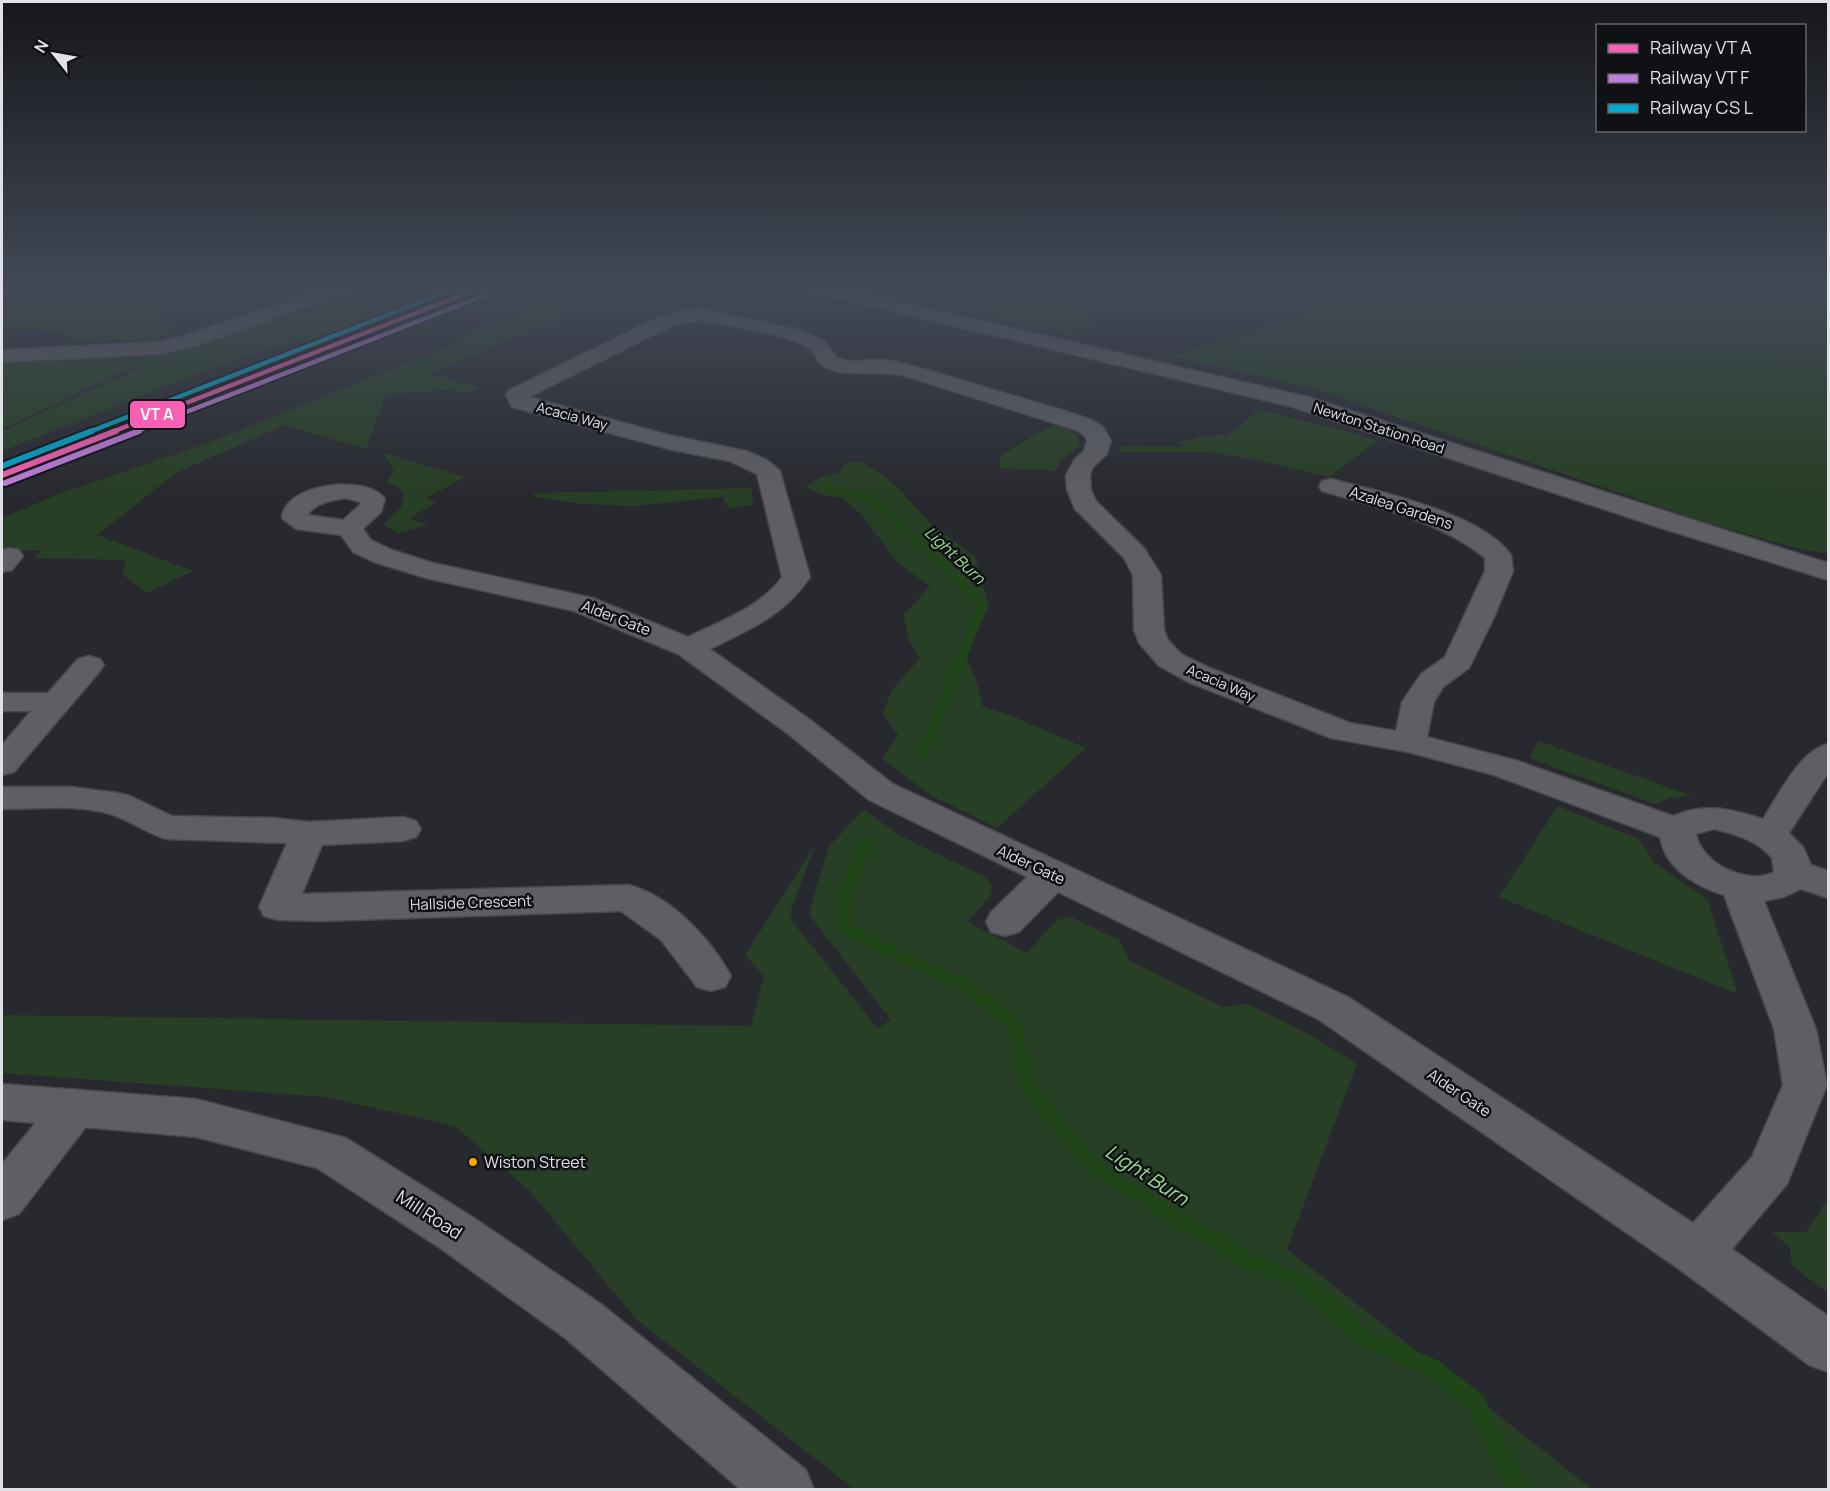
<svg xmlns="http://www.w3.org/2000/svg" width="1830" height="1491" font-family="Manrope,sans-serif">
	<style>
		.green { fill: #273f24 }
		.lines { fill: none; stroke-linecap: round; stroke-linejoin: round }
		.stream { fill: #1f4518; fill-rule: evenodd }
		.minor-casing { stroke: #46474c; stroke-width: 3 }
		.tertiary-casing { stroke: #46474c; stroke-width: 3 }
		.minor { fill: #5e5f63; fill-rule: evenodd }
		.tertiary { fill: #5e5f63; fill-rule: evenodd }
		.rail-1-far1-casing { stroke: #101115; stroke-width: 8 }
		.rail-1-casing { stroke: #101115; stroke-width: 10 }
		.rail-2-far1-casing { stroke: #101115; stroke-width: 8 }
		.rail-2-casing { stroke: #101115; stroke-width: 10 }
		.rail-3-far1-casing { stroke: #101115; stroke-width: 8 }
		.rail-3-casing { stroke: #101115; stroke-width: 10 }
		.rail-1-far1 { stroke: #f860b3; stroke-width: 4.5 }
		.rail-1 { stroke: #f860b3; stroke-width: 6 }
		.rail-2-far1 { stroke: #c07fdc; stroke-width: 4.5 }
		.rail-2 { stroke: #c07fdc; stroke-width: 6 }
		.rail-3-far1 { stroke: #00a9ce; stroke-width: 4.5 }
		.rail-3 { stroke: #00a9ce; stroke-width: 6 }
		.bus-dot { fill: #f7a600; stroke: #101115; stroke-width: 2 }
		.labels { text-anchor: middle; stroke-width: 5; stroke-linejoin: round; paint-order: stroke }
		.far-street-label { font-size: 14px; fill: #dfe1e6; stroke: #101115 }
		.street-label { font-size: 15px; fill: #dfe1e6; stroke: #101115 }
		.water-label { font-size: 16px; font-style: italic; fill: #9bdc90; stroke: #101115 }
		.near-bus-label { font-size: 16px; fill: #dfe1e6; stroke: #101115; text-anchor: start }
		.near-street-label { font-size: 18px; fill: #dfe1e6; stroke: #101115 }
		.near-water-label { font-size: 20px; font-style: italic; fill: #9bdc90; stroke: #101115 }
		.line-badge { stroke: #101115; stroke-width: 2 }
		.badge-label { font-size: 16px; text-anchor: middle; font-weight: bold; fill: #fff }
	</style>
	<rect width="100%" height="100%" fill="#28292e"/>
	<!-- green -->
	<g class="green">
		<path d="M 2,288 L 194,288 L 183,291 L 178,302 L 160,321 L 172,327 L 175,332 L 152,338 L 79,342 C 65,326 23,333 2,329 Z"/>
		<path d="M 363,288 L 453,288 L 314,339 L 276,347 L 208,370 L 2,451 L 2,432 L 141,367 L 137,365 L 2,429 L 2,362 L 93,358 L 140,359 L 252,326 Z"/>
		<path d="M 569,288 L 631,288 L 430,374 L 482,388 L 473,392 L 443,390 L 386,395 L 366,449 L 284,425 L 176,473 L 97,535 L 193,571 L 147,593 L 122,574 L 126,560 L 34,558 L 41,550 L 2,552 L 2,518 L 59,494 L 210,442 L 465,340 L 461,336 L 519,314 L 520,308 Z"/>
		<path d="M 857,288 C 907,288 1068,277 1097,320 L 1073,335 Z"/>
		<path d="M 1298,288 L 1828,288 L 1828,554 L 1800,549 L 1708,523 L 1312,388 L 1171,356 L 1296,318 L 1314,297 Z"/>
		<path d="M 414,319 L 431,324 L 301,368 L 297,367 Z"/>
		<path d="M 1259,410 L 1350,432 L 1377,441 L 1329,477 L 1247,458 L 1206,452 L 1117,452 L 1122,446 L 1185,447 L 1181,443 L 1201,436 L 1211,438 L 1217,434 L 1227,436 Z"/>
		<path d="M 1053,425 L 1067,429 L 1077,435 L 1080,446 L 1061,460 L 1055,471 L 999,468 L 1001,455 Z"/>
		<path d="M 383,453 L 465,477 L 426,498 L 437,502 L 409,518 L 428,525 L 398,533 L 384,525 L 401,507 L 404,494 L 398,487 L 386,483 L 394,471 Z"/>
		<path d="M 859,461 L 880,473 L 897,487 L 933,526 L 975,556 L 989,607 L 965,653 L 977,683 L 983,707 L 1012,716 L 1086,748 L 997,828 L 932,796 L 882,759 L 898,735 L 883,714 L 891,691 L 920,658 L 908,639 L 904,615 L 930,586 L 898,563 L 862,515 L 843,498 L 827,496 L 805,487 L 819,478 L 839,473 L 844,464 Z"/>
		<path d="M 751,488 L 754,505 L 728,508 L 723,497 L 634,506 L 583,504 L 531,496 L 538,493 Z"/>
		<path d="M 1539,741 L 1692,796 L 1669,798 L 1655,804 L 1529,758 Z"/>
		<path d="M 1558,806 L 1639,839 L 1654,862 L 1707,899 L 1738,994 L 1499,897 Z"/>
		<path d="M 864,810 L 899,835 L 987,878 L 992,887 L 990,896 L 968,922 L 1027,953 L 1057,920 L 1071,917 L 1119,940 L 1130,961 L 1223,1007 L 1247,1004 L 1307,1033 L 1357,1064 L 1287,1249 L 1592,1489 L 854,1489 L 636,1319 L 530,1191 L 455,1126 L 326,1097 L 2,1073 L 2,1015 L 751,1026 L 764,976 L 745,955 L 815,845 L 790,913 L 792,921 L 877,1028 L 891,1020 L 810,916 L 811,905 L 829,846 Z"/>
		<path d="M 1828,1198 L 1828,1293 L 1792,1266 L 1790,1248 L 1772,1232 L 1806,1232 Z"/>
	</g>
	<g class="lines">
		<!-- stream -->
		<g class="stream">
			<path d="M 2,324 L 51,325 L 55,327 L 51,329 L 2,328 Z"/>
			<path d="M 824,485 L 873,495 L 988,604 L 926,760 L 922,761 L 916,757 L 978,605 L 867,499 L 821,490 L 820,488 Z"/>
			<path d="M 868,836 L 875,840 L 852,895 L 850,924 L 901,951 L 964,978 L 1020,1020 L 1034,1081 L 1054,1109 L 1101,1163 L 1252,1254 L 1309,1277 L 1370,1331 L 1439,1361 L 1483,1395 L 1522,1477 L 1532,1483 L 1535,1490 L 1507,1490 L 1469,1409 L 1425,1375 L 1356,1343 L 1295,1289 L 1240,1266 L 1089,1173 L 1042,1119 L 1020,1088 L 1008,1027 L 954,986 L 891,959 L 838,930 L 836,926 L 838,895 L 861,840 Z"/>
		</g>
		<defs>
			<g id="minor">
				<path d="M 698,308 L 802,331 L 824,341 L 837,358 L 850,361 L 888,360 L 907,364 L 1062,410 L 1092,420 L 1103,427 L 1111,441 L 1107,454 L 1093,467 L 1090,475 L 1091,490 L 1096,501 L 1144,548 L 1161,575 L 1164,630 L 1168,640 L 1181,654 L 1210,668 L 1350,723 L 1396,731 L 1402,702 L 1421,674 L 1445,657 L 1485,571 L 1485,558 C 1438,520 1379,508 1322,491 L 1319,486 L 1322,481 L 1331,479 C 1379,491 1483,514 1511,555 L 1513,571 L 1495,615 L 1469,668 L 1443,687 L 1434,702 L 1427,737 L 1518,761 L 1673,816 C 1704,802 1732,809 1763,819 C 1778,796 1800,750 1828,744 L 1828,773 L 1789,833 L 1803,847 L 1811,865 L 1828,871 L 1828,898 L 1801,889 L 1784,897 L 1764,901 L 1816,1029 L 1827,1085 L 1787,1184 L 1732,1249 L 1828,1316 L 1828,1372 L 1809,1365 L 1679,1269 L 1318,1019 L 1058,892 L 1019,932 L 1005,936 L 991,932 L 986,922 L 991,912 L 1027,877 L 869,800 L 787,733 L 678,654 L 574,611 L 426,578 L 374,562 L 353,552 L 341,535 L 296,529 L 282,518 C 283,484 367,473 385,499 L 381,512 L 363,529 L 371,540 L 392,550 L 433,563 L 593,598 L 688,637 C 720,621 760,608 782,577 L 757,474 L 729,461 L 673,450 L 512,407 L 506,395 L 509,390 L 661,316 ZM 698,320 C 724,325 791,334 810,349 C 816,354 818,364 825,367 C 848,378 877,370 902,375 L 1076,430 L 1085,436 L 1087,441 L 1084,451 L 1075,459 L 1066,475 L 1067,490 L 1075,509 L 1124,558 L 1133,575 L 1134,630 L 1139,643 L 1159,666 L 1188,682 L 1331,738 L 1408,752 L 1494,775 L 1660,837 C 1665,869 1696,886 1724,895 L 1774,1029 L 1783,1085 L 1752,1157 L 1693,1223 L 1348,997 L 893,784 L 809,719 L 710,649 C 750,629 784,616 810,577 L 780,471 L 767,460 L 746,451 L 669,435 L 529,397 L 674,325 ZM 346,498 L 360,502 L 360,505 L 343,520 L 308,515 C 314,503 333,500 346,498 ZM 1714,829 C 1735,834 1758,841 1772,858 L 1774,872 C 1747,886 1701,863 1696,834 Z"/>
				<path d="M 10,548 L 19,550 L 23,556 L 12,570 L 2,572 L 2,550 Z"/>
				<path d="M 89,656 L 100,659 L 104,665 L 100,671 L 14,772 L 2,775 L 2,745 L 31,711 L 2,711 L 2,693 L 48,693 L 78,659 Z"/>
				<path d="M 2,787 L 71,787 L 118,793 L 130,796 L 172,816 L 274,818 L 309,822 L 403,817 L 416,821 L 421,829 L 416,837 L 403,841 L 322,845 L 302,894 L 629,885 C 672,897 710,938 731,976 L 725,987 L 711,991 L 697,987 L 661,940 L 621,911 L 321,921 L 278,920 L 264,916 L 259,907 L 287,843 L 166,839 C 146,833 130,820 110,814 C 77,804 37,809 2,809 Z"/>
				<path d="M 75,1089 L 91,1094 L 97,1107 L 91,1120 L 19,1214 L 2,1220 L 2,1164 L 59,1094 Z"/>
			</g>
			<g id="tertiary">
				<path d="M 327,288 L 353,288 L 350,292 L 197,345 L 160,354 L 2,362 L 2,350 L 160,342 L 184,336 Z"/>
				<path d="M 808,288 L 839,288 L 1308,397 L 1828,563 L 1828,580 L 1661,528 L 1293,407 L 817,293 L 811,292 Z"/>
				<path d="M 2,1084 L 196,1099 L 346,1138 L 474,1218 L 601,1304 L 806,1470 L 814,1490 L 741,1490 L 565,1338 L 440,1248 L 317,1168 L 196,1137 L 2,1120 Z"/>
			</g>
		</defs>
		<!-- minor casing -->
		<use href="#minor" class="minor-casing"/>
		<!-- tertiary casing -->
		<use href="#tertiary" class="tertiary-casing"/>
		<!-- minor -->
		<use href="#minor" class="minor"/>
		<!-- tertiary -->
		<use href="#tertiary" class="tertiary"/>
		<defs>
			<path id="rail-1-far1" d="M 112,432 L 480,288"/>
			<path id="rail-1" d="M 2,475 L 116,431"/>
			<path id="rail-2-far1" d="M 135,432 L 483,296"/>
			<path id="rail-2" d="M 5,483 L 139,431"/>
			<path id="rail-3-far1" d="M 89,432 L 456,288"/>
			<path id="rail-3" d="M 2,466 L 92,431"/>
		</defs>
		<!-- rail-1-far1 casing -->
		<use href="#rail-1-far1" class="rail-1-far1-casing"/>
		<!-- rail-1 casing -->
		<use href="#rail-1" class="rail-1-casing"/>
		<!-- rail-2-far1 casing -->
		<use href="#rail-2-far1" class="rail-2-far1-casing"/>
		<!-- rail-2 casing -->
		<use href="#rail-2" class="rail-2-casing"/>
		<!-- rail-3-far1 casing -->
		<use href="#rail-3-far1" class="rail-3-far1-casing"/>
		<!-- rail-3 casing -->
		<use href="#rail-3" class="rail-3-casing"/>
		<!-- rail-1-far1 -->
		<use href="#rail-1-far1" class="rail-1-far1"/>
		<!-- rail-1 -->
		<use href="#rail-1" class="rail-1"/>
		<!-- rail-2-far1 -->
		<use href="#rail-2-far1" class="rail-2-far1"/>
		<!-- rail-2 -->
		<use href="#rail-2" class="rail-2"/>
		<!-- rail-3-far1 -->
		<use href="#rail-3-far1" class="rail-3-far1"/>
		<!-- rail-3 -->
		<use href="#rail-3" class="rail-3"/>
	</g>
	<!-- sky -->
	<linearGradient id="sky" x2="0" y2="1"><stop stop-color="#161719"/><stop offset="0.58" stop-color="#424957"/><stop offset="1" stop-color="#424957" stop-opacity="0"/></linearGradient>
	<rect width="1830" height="497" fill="url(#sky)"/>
	<!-- markers -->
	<circle class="bus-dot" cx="473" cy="1162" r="5"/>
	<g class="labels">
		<!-- far-street labels -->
		<g class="far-street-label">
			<text transform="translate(572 416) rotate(15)" y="5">Acacia Way</text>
			<text transform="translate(1379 428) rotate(18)" y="5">Newton Station Road</text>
			<text transform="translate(1221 683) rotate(23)" y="5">Acacia Way</text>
		</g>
		<!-- street labels -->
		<g class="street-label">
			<text transform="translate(1401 508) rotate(18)" y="5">Azalea Gardens</text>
			<text transform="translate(616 618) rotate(21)" y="5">Alder Gate</text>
			<text transform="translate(1031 865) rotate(25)" y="5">Alder Gate</text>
			<text transform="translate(471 903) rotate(-2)" y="5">Hallside Crescent</text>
			<text transform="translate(1459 1093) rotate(34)" y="5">Alder Gate</text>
		</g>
		<!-- water labels -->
		<g class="water-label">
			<text transform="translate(955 555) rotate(43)" y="6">Light Burn</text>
		</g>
		<!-- near-bus labels -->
		<g class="near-bus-label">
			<text x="484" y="1168">Wiston Street</text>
		</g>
		<!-- near-street labels -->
		<g class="near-street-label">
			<text transform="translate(429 1215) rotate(33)" y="6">Mill Road</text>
		</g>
		<!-- near-water labels -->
		<g class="near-water-label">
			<text transform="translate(1147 1175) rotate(33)" y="7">Light Burn</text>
		</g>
	</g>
	<rect class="line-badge" x="129" y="400" width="57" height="29" rx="6" fill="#f860b3"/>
	<g class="badge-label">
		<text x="157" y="420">VT A</text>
	</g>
	<!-- border -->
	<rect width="1830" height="1491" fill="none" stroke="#dfe1e6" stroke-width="6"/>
	<!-- legend -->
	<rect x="1596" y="24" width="210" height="108" fill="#101115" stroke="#636469" stroke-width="1.5"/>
	<rect x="1608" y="44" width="30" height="9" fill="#f860b3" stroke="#636469" stroke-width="1.5"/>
	<text x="1650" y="54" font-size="18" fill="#dfe1e6">Railway VT A</text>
	<rect x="1608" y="74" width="30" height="9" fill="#c07fdc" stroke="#636469" stroke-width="1.5"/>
	<text x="1650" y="84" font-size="18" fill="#dfe1e6">Railway VT F</text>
	<rect x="1608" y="104" width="30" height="9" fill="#00a9ce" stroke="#636469" stroke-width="1.5"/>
	<text x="1650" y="114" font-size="18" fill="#dfe1e6">Railway CS L</text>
	<!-- north arrow -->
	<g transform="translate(54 54) rotate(301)" stroke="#101115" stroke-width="4.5" paint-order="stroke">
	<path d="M0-4.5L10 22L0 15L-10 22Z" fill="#dfe1e6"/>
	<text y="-9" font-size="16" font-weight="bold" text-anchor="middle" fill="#dfe1e6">N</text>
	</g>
</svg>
